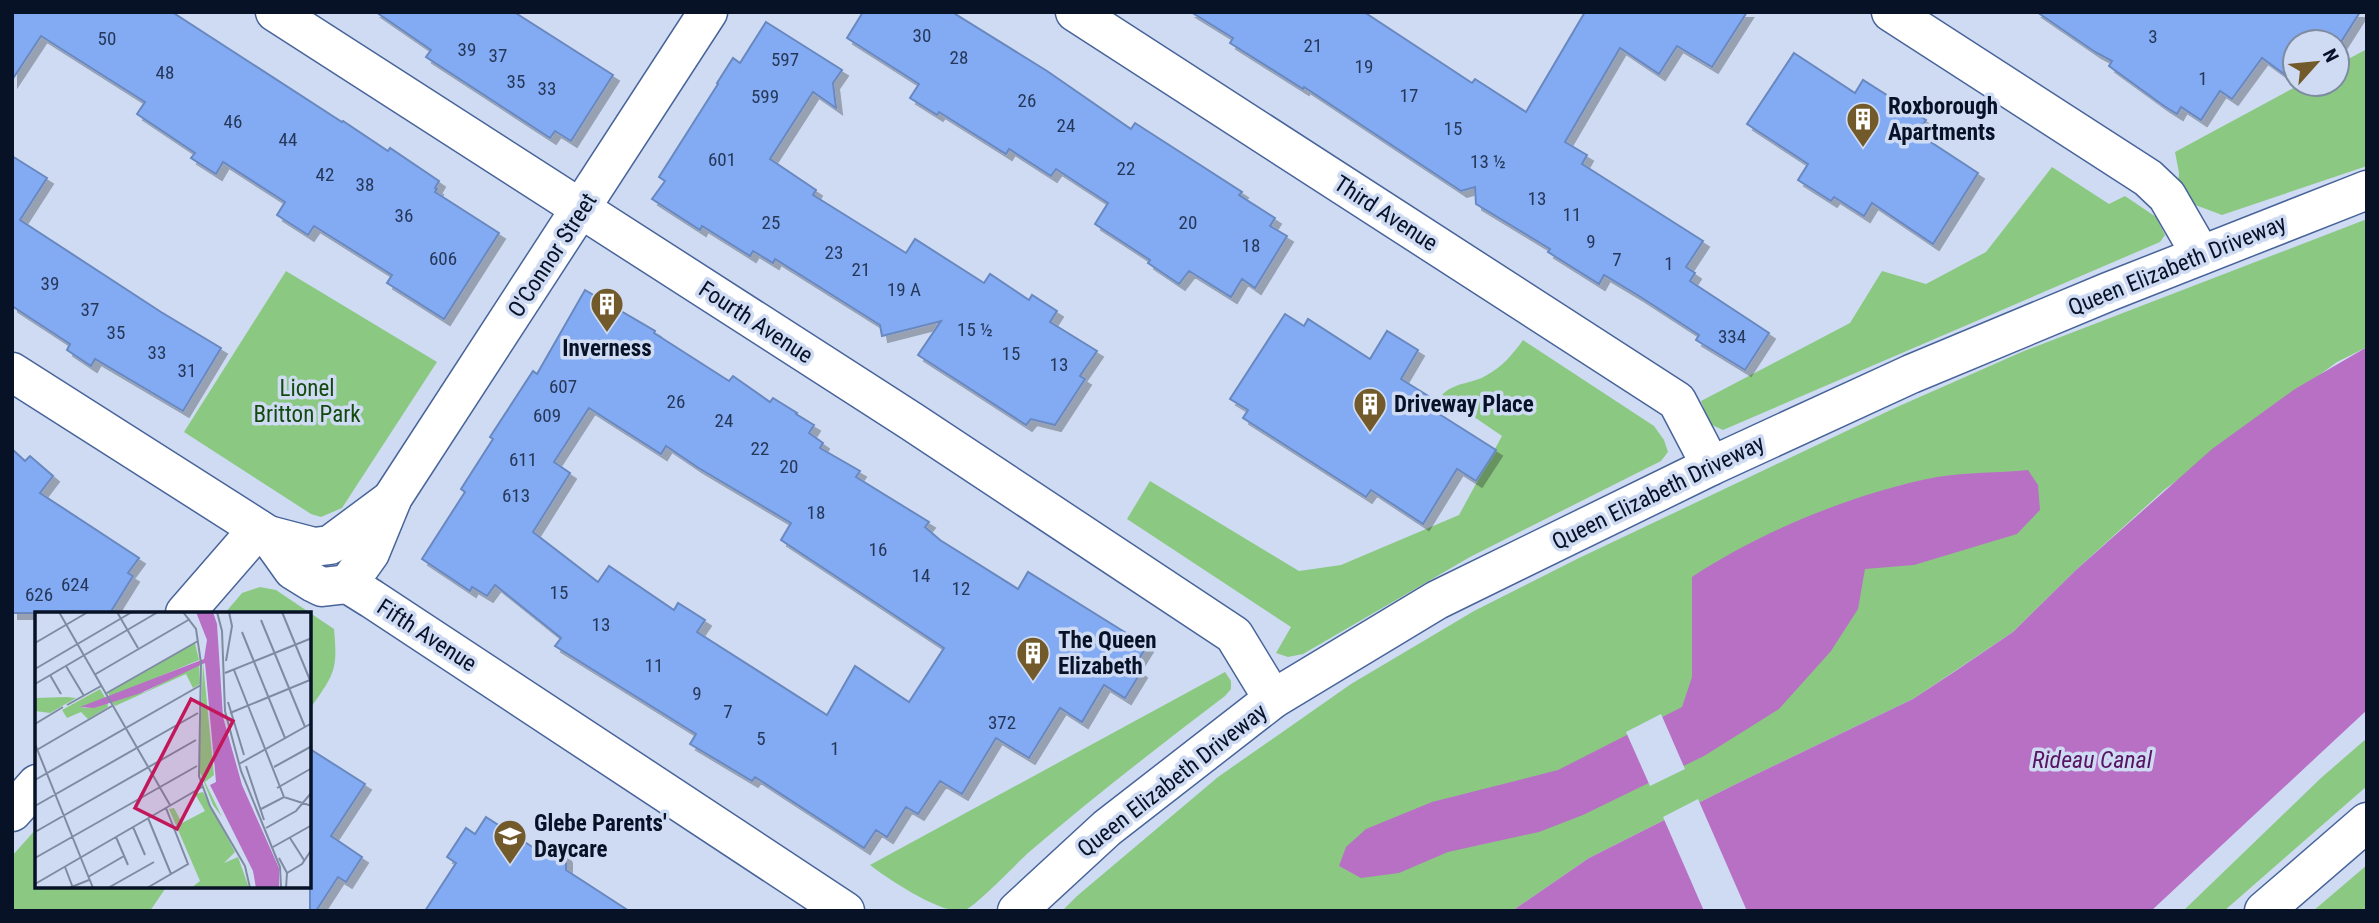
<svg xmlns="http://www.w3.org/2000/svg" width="2379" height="923" font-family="'Roboto Condensed',sans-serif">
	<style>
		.green { fill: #8bc983 }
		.water { fill: #b870c4 }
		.pier { fill: #cedbf3 }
		.building { fill: #83abf4; stroke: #6988bf; stroke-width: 2; fill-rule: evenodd; filter: url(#shadow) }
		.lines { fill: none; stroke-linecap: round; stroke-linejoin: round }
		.street-casing { stroke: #486499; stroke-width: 41 }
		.secondary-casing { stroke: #486499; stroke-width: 41 }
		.street { stroke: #fff; stroke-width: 38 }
		.secondary { stroke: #fff; stroke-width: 38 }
		.labels { text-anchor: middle; stroke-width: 7; stroke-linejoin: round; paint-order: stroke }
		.number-label { font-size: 19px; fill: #26385a }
		.poi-label { font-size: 23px; font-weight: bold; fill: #071227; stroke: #cedbf3; text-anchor: start }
		.street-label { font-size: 23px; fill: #071227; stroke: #cedbf3 }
		.park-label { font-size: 23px; fill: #14490e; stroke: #cedbf3 }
		.water-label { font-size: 24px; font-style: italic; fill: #581462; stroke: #cedbf3 }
		.inset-road { fill: none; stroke: #7e8ba1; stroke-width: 2 }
		.view { fill: #c2185b; fill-opacity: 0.15; stroke: #c2185b; stroke-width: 3.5 }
		.inset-edge { fill: none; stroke: #071227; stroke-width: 3.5 }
	</style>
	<defs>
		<filter id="shadow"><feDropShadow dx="6" dy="6" stdDeviation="0" flood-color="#0004"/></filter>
	</defs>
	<rect width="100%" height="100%" fill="#cedbf3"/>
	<!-- green -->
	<g class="green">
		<path d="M 2367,49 L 2367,166 L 2222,215 L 2190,203 L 2178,183 L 2179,173 L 2175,152 L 2301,84 L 2337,84 L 2337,65 Z"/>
		<path d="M 2052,167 L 2109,204 L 2125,196 L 2156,217 L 2165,235 L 2160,242 L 1723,430 L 1710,424 L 1701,401 L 1850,323 L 1882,271 L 1926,284 L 1986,252 Z"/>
		<path d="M 2367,219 L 2367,347 L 2337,362 L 2164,490 L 2076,570 L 2013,632 L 1913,699 L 1736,784 L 1589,858 L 1512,911 L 1062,911 L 1077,896 L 1218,777 L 1351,684 L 1474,611 L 1577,559 L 1897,407 L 2024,351 Z"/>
		<path d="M 286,271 L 437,362 L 342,508 L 321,517 L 311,514 L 184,432 Z"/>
		<path d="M 1523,340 L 1654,426 L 1664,440 L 1668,452 L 1661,461 L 1470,557 L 1303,654 L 1288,657 L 1276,653 L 1291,627 L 1127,519 L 1150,481 L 1299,571 L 1341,565 L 1459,515 L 1502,436 L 1442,395 C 1454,382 1473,384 1487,375 C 1503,366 1513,354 1523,340 Z"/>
		<path d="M 260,587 L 276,590 L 334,629 C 338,672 334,674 310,709 L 310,613 L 225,613 L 242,593 Z"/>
		<path d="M 1225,672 L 1231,681 L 1231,689 L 1225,696 C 1158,747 1092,798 1028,853 C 1016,864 976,906 965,910 C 944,917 887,878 870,865 Z"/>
		<path d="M 2367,738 L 2367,786 L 2224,911 L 2183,911 L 2321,778 Z"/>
		<path d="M 37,828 L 37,886 L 167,886 L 150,911 L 12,911 L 12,856 Z"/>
		<path d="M 2367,865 L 2367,908 L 2365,911 L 2313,911 Z"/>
	</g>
	<!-- water -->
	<g class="water">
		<path d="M 2367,347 L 2367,710 L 2151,911 L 1512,911 L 1589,858 L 1736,784 L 1913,699 L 1957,670 L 2013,632 L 2076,570 L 2212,449 L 2295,389 Z"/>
		<path d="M 2028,470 L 2038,485 L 2040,510 L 2017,534 L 1914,565 L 1865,569 L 1858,609 L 1831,651 L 1779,709 L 1704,756 L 1583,815 L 1539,832 L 1448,852 L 1399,873 L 1361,878 L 1339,866 L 1346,847 L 1366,829 L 1432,802 L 1558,770 L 1682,707 L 1692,677 L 1692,577 C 1762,531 1854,493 1937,477 C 1967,472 1998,473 2028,470 Z"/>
	</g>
	<!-- pier -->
	<g class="pier">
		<path d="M 1661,714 L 1685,769 L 1650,786 L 1626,732 Z"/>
		<path d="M 1698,799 L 1747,911 L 1704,911 L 1663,817 Z"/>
	</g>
	<!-- building -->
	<g class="building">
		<path d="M 12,12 L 172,12 L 342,122 L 343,121 L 388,151 L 390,148 L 439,181 L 435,188 L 437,189 L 435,192 L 499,233 L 444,319 L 387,283 L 392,275 L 314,226 L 308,235 L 277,215 L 285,202 L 223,162 L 216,174 L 191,158 L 195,153 L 137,114 L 145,102 L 41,36 L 12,80 Z"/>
		<path d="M 376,12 L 514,12 L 613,75 L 571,141 L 555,131 L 550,138 L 426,57 L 431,50 Z"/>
		<path d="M 863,12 L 952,12 L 1047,71 L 1131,129 L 1135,123 L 1242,192 L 1239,195 L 1275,218 L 1270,226 L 1287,236 L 1255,288 L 1242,279 L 1231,297 L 1189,271 L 1179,284 L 1148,263 L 1150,260 L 1095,224 L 1108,203 L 1056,169 L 1051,176 L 1009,149 L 1006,154 L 939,112 L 937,115 L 910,98 L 919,84 L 847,38 Z"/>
		<path d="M 1191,12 L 1364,12 L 1472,83 L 1475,79 L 1526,112 L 1585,12 L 1747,12 L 1712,67 L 1677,46 L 1659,74 L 1620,48 L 1565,142 L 1587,155 L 1582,164 L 1703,241 L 1686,267 L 1695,273 L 1690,281 L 1769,333 L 1745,370 L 1696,340 L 1699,335 L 1639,296 L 1604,275 L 1599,284 L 1548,252 L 1550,249 L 1476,204 L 1475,187 L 1461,191 L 1304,87 L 1303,89 L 1230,43 L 1233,38 Z"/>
		<path d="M 2037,12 L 2360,12 L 2341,42 L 2295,42 L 2295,82 L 2262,58 L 2232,99 L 2220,91 L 2201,120 L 2181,107 L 2177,114 L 2164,106 L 2109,66 L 2112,61 L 2095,52 Z"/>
		<path d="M 766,22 L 842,70 L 833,83 L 836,108 L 813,92 L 770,159 L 816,190 L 813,195 L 906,253 L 915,239 L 984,283 L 990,274 L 1029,300 L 1032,295 L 1057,311 L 1050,322 L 1097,351 L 1080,376 L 1085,379 L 1055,425 L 1031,419 L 1026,425 L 918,355 L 941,321 L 882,336 L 880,325 L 775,259 L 773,263 L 753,251 L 750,256 L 702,226 L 700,230 L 652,199 L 665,181 L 659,177 L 718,84 L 717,83 L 733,58 L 740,63 Z"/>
		<path d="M 1794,53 L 1855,93 L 1863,80 L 1926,120 L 1917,133 L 1978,173 L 1933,244 L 1872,203 L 1864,216 L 1834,197 L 1831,201 L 1798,180 L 1808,164 L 1747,124 Z"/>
		<path d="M 12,156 L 47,178 L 20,220 L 161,312 L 221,348 L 183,411 L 95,359 L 91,366 L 67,350 L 70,344 L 12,306 Z"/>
		<path d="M 585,290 L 655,331 L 654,333 L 729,381 L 733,376 L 770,402 L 773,398 L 797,413 L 796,414 L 814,425 L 809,433 L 823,443 L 820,448 L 860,471 L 856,477 L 929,522 L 925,527 L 940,540 L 1018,589 L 1028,572 L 1147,646 L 1134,667 L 1141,672 L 1125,698 L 1104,685 L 1082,722 L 1060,708 L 1029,758 L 996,738 L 962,794 L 940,781 L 918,814 L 906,807 L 887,837 L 876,830 L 864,848 L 755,777 L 752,781 L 690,744 L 696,734 L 555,646 L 561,638 L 495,585 L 487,596 L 472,587 L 470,591 L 422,559 L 465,492 L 461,489 L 493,439 L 490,437 L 533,371 L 537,374 ZM 589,408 L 661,454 L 666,446 L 697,467 L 791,523 L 781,540 L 944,648 L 909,702 L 855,666 L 827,715 L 697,632 L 705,620 L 678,603 L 674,610 L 609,566 L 598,582 L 533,532 L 570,473 L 554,462 Z"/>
		<path d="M 1285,314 L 1304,326 L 1308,319 L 1370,359 L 1387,331 L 1418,350 L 1401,379 L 1430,397 L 1425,405 L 1496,450 L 1476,481 L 1457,469 L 1423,524 L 1371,490 L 1366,497 L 1243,418 L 1248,410 L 1230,399 Z"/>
		<path d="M 12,449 L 25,461 L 30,456 L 53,476 L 40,493 L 139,558 L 128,573 L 133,576 L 110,613 L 12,613 Z"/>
		<path d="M 310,749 L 365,784 L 331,836 L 362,857 L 346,882 L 338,877 L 316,911 L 310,911 Z"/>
		<path d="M 486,817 L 534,848 L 551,843 L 560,847 L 566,857 L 566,870 L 629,911 L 425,911 L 456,863 L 447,857 L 466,828 L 475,834 Z"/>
	</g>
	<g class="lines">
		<defs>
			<g id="street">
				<path d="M 275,12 L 911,421 L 1234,635 L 1273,699"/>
				<path d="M 1075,12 L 1677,401 L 1711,466"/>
				<path d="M 1891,12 L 2148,178 L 2167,196 L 2201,255"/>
				<path d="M 268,535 L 314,547 L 330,545 L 392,499"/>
				<path d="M 348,584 L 370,553 L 393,497 L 708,12"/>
				<path d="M 185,613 L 258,529"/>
				<path d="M 12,812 L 37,784"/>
			</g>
			<g id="secondary">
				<path d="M 12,372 L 268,535 L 293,570 L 314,583 L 322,587 L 348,584 L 372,599 L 845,911"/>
				<path d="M 1017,911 L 1107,828 L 1273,699 L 1437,600 L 1711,466 L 1911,374 L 2108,292 L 2367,190"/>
				<path d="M 2264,911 L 2367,822"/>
			</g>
		</defs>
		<!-- street casing -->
		<use href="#street" class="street-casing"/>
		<!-- secondary casing -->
		<use href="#secondary" class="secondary-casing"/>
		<!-- street -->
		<use href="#street" class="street"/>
		<!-- secondary -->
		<use href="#secondary" class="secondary"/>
	</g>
	<!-- icons -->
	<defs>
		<symbol id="building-pin" viewBox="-11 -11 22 30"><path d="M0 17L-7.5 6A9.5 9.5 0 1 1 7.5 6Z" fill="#735a2b" stroke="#cedbf3"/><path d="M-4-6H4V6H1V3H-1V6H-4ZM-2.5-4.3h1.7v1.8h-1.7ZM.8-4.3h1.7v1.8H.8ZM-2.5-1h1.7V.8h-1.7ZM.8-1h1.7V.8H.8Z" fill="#fff"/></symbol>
		<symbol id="school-pin" viewBox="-11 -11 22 30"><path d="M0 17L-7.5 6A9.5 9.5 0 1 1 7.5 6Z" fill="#735a2b" stroke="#cedbf3"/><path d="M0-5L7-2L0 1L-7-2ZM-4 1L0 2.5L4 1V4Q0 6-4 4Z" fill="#fff"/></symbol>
	</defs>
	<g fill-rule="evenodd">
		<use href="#building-pin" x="1844" y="100" width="38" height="52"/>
		<use href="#building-pin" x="588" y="285" width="38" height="52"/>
		<use href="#building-pin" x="1351" y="385" width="38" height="52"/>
		<use href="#building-pin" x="1014" y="634" width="38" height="52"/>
		<use href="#school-pin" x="491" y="817" width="38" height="52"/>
	</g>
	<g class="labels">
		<!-- number labels -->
		<g class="number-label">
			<text x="922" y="42">30</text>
			<text x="2153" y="43">3</text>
			<text x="107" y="45">50</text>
			<text x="1313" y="52">21</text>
			<text x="467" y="56">39</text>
			<text x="498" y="62">37</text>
			<text x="959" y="64">28</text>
			<text x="785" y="66">597</text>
			<text x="1364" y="73">19</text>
			<text x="165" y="79">48</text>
			<text x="2203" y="85">1</text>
			<text x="516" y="88">35</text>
			<text x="547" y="95">33</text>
			<text x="1409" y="102">17</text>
			<text x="765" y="103">599</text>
			<text x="1027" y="107">26</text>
			<text x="233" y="128">46</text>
			<text x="1066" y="132">24</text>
			<text x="1453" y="135">15</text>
			<text x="288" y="146">44</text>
			<text x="722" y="166">601</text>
			<text x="1488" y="168">13 ½</text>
			<text x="1126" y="175">22</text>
			<text x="325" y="181">42</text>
			<text x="365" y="191">38</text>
			<text x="1537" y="205">13</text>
			<text x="1572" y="221">11</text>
			<text x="404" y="222">36</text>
			<text x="771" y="229">25</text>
			<text x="1188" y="229">20</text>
			<text x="1591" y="248">9</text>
			<text x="1251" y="252">18</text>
			<text x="834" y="259">23</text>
			<text x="443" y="265">606</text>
			<text x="1617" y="266">7</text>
			<text x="1669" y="270">1</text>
			<text x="861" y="276">21</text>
			<text x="50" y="290">39</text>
			<text x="904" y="296">19 A</text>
			<text x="90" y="316">37</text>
			<text x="975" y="336">15 ½</text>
			<text x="116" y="339">35</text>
			<text x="1732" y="343">334</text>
			<text x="157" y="359">33</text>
			<text x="1011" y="360">15</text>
			<text x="1059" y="371">13</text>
			<text x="187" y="377">31</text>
			<text x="563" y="393">607</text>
			<text x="676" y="408">26</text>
			<text x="547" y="422">609</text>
			<text x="724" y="427">24</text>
			<text x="760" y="455">22</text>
			<text x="523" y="466">611</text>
			<text x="789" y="473">20</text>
			<text x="516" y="502">613</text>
			<text x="816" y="519">18</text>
			<text x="878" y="556">16</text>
			<text x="921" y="582">14</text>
			<text x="75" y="591">624</text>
			<text x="961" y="595">12</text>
			<text x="559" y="599">15</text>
			<text x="39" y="601">626</text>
			<text x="601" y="631">13</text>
			<text x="654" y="672">11</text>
			<text x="697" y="700">9</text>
			<text x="728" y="718">7</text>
			<text x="1002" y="729">372</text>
			<text x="761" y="745">5</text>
			<text x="835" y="755">1</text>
		</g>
		<!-- poi labels -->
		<g class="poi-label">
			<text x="1888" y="114">Roxborough<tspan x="1888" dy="26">Apartments</tspan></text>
			<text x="607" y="356" text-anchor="middle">Inverness</text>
			<text x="1394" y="412">Driveway Place</text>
			<text x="1058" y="648">The Queen<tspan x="1058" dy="26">Elizabeth</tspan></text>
			<text x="534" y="831">Glebe Parents'<tspan x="534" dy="26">Daycare</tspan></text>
		</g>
		<!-- street labels -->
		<g class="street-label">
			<text transform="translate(1386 213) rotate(33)" y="8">Third Avenue</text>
			<text transform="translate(552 255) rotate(-57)" y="8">O'Connor Street</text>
			<text transform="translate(2177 265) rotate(-22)" y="8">Queen Elizabeth Driveway</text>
			<text transform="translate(756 322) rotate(33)" y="8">Fourth Avenue</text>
			<text transform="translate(1658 492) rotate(-26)" y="8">Queen Elizabeth Driveway</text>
			<text transform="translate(427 635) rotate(33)" y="8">Fifth Avenue</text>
			<text transform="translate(1172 780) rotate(-38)" y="8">Queen Elizabeth Driveway</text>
		</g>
		<!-- park labels -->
		<g class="park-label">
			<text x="307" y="396">Lionel<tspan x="307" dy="26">Britton Park</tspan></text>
		</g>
		<!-- water labels -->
		<g class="water-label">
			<text x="2092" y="768">Rideau Canal</text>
		</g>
	</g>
	<!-- overview -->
	<g transform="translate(35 612)">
		<rect width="276" height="276" fill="#cedbf3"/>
		<path d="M 160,31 L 164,48 L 75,85 L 73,81 ZM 168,50 L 179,163 L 170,170 L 187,205 L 178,193 L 164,158 ZM 164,51 L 165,72 L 158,76 L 151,62 L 80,94 L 75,88 L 110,80 ZM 65,77 L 71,87 L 46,96 L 62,95 L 72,89 L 73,95 L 53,107 L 46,100 L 32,106 L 27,98 ZM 0,86 L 32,85 L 41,86 L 15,101 L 0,99 ZM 168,180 L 200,240 L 189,251 L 203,245 L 214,276 L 156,276 L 165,269 L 134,197 L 139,196 L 147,211 L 170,199 L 160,182 Z" fill="#8bc983"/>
		<path d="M 161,0 L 178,0 L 182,12 L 188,105 L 207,173 L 244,256 L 244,276 L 221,276 L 218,259 L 175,173 L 181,170 L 170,51 L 106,81 L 59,96 L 45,95 L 169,47 L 172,28 Z" fill="#b870c4"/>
		<path class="inset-road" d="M 24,0 L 135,193M 82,0 L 103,36M 148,0 L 161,17 L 166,51 L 164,164 L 175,194 L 210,254 L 215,276M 182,0 L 187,19 L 190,99 L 206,159 L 245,255 L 246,276M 247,0 L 277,73M 226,8 L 270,115M 207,20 L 250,126M 0,31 L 53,0M 191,49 L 197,14 L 194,0M 31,54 L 49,84M 0,57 L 97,0M 199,58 L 249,185M 190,61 L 277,26M 15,63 L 26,82M 59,63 L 155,7M 0,72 L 123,0M 70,82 L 163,29M 193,90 L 209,143M 32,93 L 66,74M 195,101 L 275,68M 0,112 L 28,95M 0,132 L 58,276M 0,139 L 77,94M 204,152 L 277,111M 211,154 L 229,208M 239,155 L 277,134M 0,168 L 166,73M 242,176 L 277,156M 0,194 L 163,101M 226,197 L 249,185 L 277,194M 113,206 L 136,262M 98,215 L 110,243M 231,216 L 261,199 L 277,180M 0,220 L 161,128M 81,225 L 93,253M 255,226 L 269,248M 238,235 L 277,213M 0,246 L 162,154M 244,246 L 252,261 L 251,276M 30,255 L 38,276M 252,261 L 267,252 L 277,237M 53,265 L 89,244M 0,272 L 167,175M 34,276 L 54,268M 73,276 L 119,250M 112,276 L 153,252 L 131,196"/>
		<path class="view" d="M 156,87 L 198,109 L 142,217 L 100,196 Z"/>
		<rect width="276" height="276" class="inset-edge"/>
	</g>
	<!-- border -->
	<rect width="2379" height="923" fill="none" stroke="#071227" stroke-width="28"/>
	<!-- north arrow -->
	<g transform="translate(2316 63) rotate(63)"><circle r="33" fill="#cedbf3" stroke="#7e8ba1" stroke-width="2"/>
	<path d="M0-5L12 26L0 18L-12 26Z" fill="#735a2b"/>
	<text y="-10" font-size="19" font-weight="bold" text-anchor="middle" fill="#071227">N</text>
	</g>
</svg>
